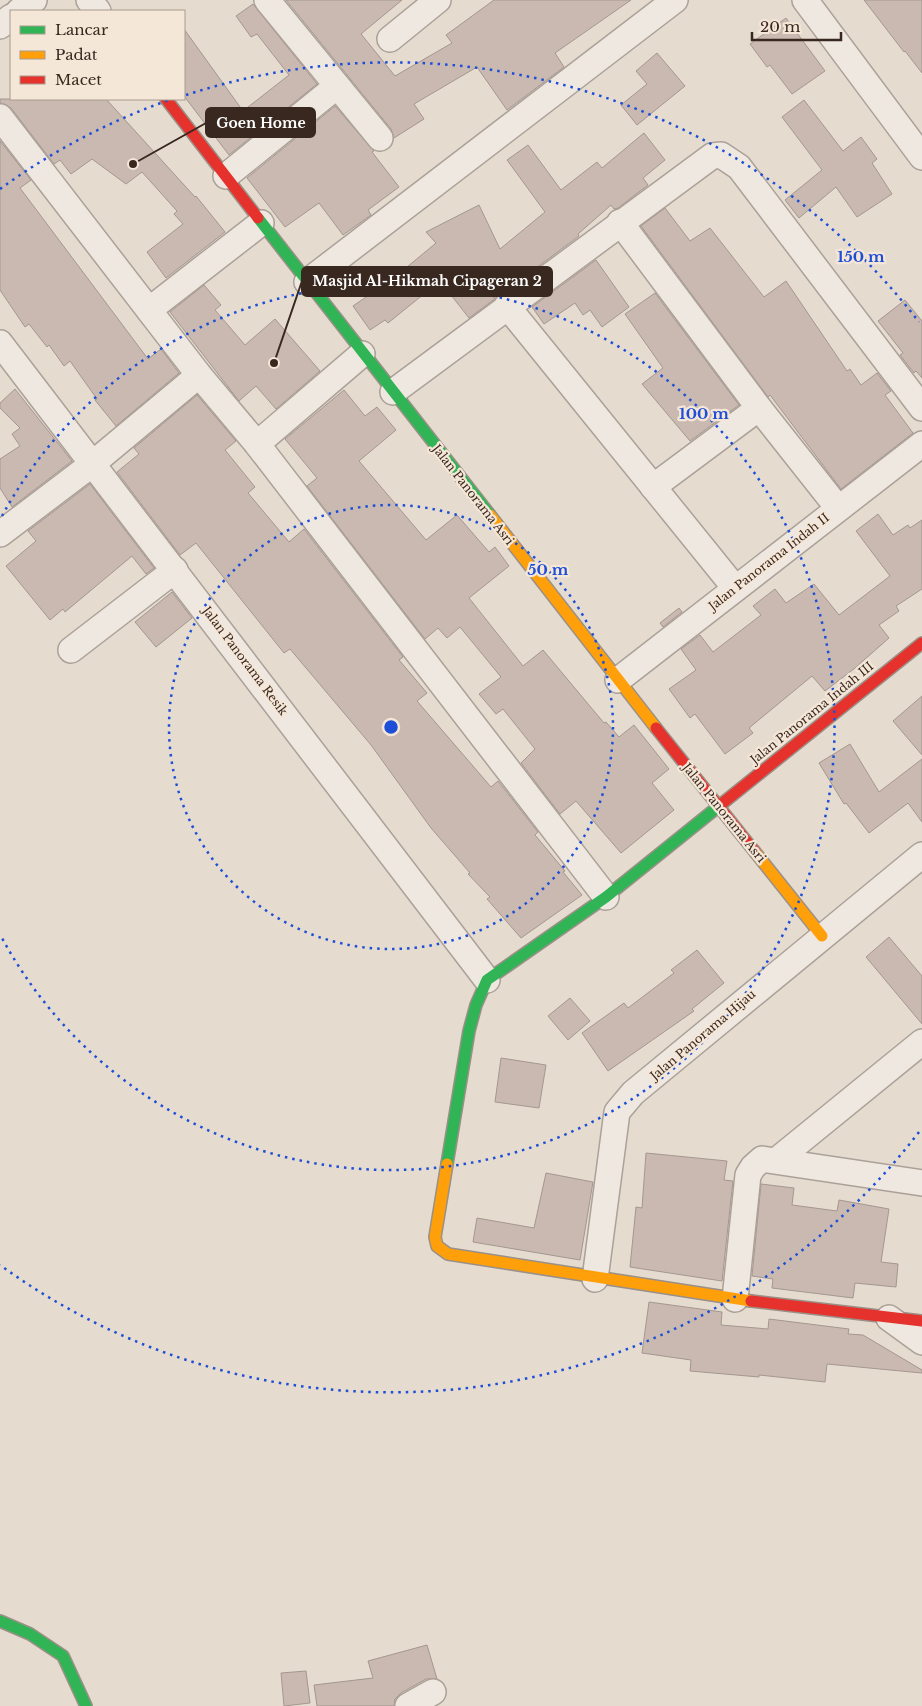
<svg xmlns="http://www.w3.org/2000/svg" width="922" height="1706" font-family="'Libre Baskerville',serif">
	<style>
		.building { fill: #c9b9b0; stroke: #a5978f }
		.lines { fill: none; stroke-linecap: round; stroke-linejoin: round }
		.street-casing { stroke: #aba198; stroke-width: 28 }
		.fast-casing { stroke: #9a9088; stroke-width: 14 }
		.slow-casing { stroke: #9a9088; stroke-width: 14 }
		.jam-casing { stroke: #9a9088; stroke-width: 14 }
		.street { stroke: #eee8e1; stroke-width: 25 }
		.fast { stroke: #30b455; stroke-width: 11 }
		.slow { stroke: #ff9f0a; stroke-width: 11 }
		.jam { stroke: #e5322d; stroke-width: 11 }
		.ring { fill: none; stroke: #1d4ed8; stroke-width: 2.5; stroke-dasharray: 2.5 5 }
		.labels { text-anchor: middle; stroke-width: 4.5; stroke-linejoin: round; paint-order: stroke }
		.street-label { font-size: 12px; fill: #392820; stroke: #f5e7d7 }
		.centre { fill: #1d4ed8; stroke: #f5e7d7; stroke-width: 2.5 }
		.ring-label { font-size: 15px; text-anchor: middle; font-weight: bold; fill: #1d4ed8; stroke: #f5e7d7; stroke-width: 4.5; stroke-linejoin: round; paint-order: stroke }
		.leader { fill: none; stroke: #392820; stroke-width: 2 }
		.callout-dot { fill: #392820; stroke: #f5e7d7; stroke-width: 2 }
		.callout { fill: #392820; stroke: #392820; stroke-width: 2 }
		.callout-label { font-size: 14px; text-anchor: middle; font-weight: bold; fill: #fff }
	</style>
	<rect width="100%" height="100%" fill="#e5dbcf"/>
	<!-- building -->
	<g class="building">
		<path d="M 286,0 L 402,0 L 361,34 L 395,76 L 452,43 L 446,35 L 494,0 L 631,0 L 555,53 L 564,67 L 507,110 L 477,67 L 414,104 L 424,119 L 394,138 L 391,129 Z"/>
		<path d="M 864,0 L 922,0 L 922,73 L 905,51 L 904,52 Z"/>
		<path d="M 253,4 L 317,84 L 229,155 L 184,96 L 184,29 L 243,111 L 289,75 L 257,34 L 251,37 L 236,16 Z"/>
		<path d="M 786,18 L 825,71 L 792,94 L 770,65 L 767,67 L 750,44 Z"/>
		<path d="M 657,53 L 685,86 L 637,125 L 621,105 L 647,84 L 636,71 Z"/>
		<path d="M 0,99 L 106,99 L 195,197 L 196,196 L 225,232 L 166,278 L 147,252 L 183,224 L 174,214 L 177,211 L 142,172 L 126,184 L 92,159 L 71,174 L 60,160 L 54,164 L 11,108 L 0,103 Z"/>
		<path d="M 804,100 L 843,151 L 861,137 L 877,159 L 872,163 L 892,194 L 857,217 L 836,187 L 799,218 L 785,200 L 822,170 L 782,117 Z"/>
		<path d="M 335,106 L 374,151 L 372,152 L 399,187 L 368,210 L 371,215 L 343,235 L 319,203 L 285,227 L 247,178 Z"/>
		<path d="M 644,133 L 665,160 L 643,178 L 648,185 L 618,208 L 614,209 L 611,205 L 578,234 L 579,236 L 469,318 L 440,281 L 388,323 L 385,320 L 370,330 L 353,306 L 395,277 L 436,243 L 426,232 L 479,205 L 500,249 L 545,212 L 507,160 L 528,145 L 561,190 L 597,162 L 602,168 Z"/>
		<path d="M 0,141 L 31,180 L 20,188 L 148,359 L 161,349 L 179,373 L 116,426 L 95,400 L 97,399 L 70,361 L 64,366 L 49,345 L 47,347 L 29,324 L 25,327 L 0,290 Z"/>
		<path d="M 665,208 L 690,241 L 710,228 L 764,297 L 786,281 L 847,371 L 850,369 L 861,385 L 877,373 L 891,391 L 885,395 L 913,433 L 841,489 L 770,395 L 768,397 L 641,226 Z"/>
		<path d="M 596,260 L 629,307 L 602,327 L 590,310 L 583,315 L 575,303 L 544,324 L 532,307 Z"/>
		<path d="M 204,285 L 221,305 L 215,310 L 245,345 L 275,319 L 320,371 L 276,409 L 256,386 L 239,401 L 170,312 Z"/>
		<path d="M 655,293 L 739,405 L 690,441 L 642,384 L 663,368 L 625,314 Z"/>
		<path d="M 905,300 L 922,321 L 922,378 L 916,371 L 914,373 L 900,355 L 903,353 L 878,321 Z"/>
		<path d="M 15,389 L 72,461 L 12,507 L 0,488 L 0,459 L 20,446 L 12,434 L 20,428 L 0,408 L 0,403 Z"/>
		<path d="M 344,390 L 365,416 L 377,407 L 396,430 L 359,461 L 426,540 L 457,515 L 489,552 L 495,547 L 509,566 L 469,598 L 523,666 L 543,650 L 604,723 L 606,722 L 619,737 L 634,725 L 669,769 L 652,783 L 674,810 L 621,853 L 576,801 L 560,814 L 521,763 L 535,749 L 503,709 L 496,714 L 479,694 L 501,677 L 460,627 L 447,638 L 438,628 L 425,639 L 307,486 L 317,478 L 285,439 Z"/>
		<path d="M 197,395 L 236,441 L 225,450 L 255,487 L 248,493 L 289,542 L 304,529 L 403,657 L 399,660 L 427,693 L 417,701 L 491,787 L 498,781 L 538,832 L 535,835 L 565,871 L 563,872 L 582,895 L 521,938 L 487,899 L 490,897 L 468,874 L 470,873 L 431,828 L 371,745 L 290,649 L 284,653 L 196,543 L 180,555 L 117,472 L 139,454 L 134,448 Z"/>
		<path d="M 90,484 L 154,568 L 146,574 L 132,556 L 65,612 L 63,609 L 50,620 L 6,566 L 36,541 L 28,531 Z"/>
		<path d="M 878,514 L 893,535 L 908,525 L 910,528 L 922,520 L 922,589 L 896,606 L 899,611 L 879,625 L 889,638 L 855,668 L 825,691 L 812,676 L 749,728 L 753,733 L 725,754 L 695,714 L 690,718 L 669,689 L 696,670 L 681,649 L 700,635 L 713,652 L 761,615 L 753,606 L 775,589 L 786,603 L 814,584 L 839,615 L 890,576 L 856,531 Z"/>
		<path d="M 172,592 L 192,618 L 156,647 L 135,622 Z"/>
		<path d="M 679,608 L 682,612 L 663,627 L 660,623 Z"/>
		<path d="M 922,696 L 922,755 L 893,721 Z"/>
		<path d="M 850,744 L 879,792 L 922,759 L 922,822 L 908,803 L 869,833 L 846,803 L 844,804 L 819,763 Z"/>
		<path d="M 889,937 L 922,976 L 922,1024 L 866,957 Z"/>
		<path d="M 697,950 L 724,983 L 692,1009 L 694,1011 L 608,1071 L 582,1033 L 624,1003 L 628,1008 L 674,973 L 671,970 Z"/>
		<path d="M 570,998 L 590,1021 L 568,1040 L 548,1016 Z"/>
		<path d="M 501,1058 L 546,1065 L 539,1108 L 495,1102 Z"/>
		<path d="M 646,1153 L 727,1161 L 724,1180 L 733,1181 L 722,1281 L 630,1267 L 636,1207 L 642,1208 Z"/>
		<path d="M 546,1173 L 593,1182 L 580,1260 L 473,1242 L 477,1218 L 534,1228 Z"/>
		<path d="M 761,1184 L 794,1188 L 792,1205 L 837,1211 L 839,1200 L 889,1209 L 881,1262 L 898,1264 L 896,1287 L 855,1283 L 853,1298 L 772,1288 L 773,1279 L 752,1276 Z"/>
		<path d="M 649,1302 L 722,1312 L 721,1325 L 768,1329 L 769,1319 L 849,1329 L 848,1334 L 863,1335 L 922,1370 L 922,1373 L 827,1364 L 825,1382 L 759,1375 L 759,1377 L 690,1371 L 691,1360 L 642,1353 Z"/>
		<path d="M 427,1645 L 437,1679 L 426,1679 L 401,1693 L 395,1699 L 394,1706 L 317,1706 L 314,1685 L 373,1678 L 368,1661 Z"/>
		<path d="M 306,1671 L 310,1703 L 284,1706 L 281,1673 Z"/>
	</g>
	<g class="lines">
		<defs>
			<g id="street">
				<path d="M 89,0 L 98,11"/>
				<path d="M 267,0 L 380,138"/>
				<path d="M 805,0 L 922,157"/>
				<path d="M 19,11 L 34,0"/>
				<path d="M 0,26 L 11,17"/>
				<path d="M 390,39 L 438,0"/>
				<path d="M 0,117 L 199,375 L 257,444 L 606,897"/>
				<path d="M 226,176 L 337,86"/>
				<path d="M 620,222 L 759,408 L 838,508"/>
				<path d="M 307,282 L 675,0"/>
				<path d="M 507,306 L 735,588"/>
				<path d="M 149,310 L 261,223"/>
				<path d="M 0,343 L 487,980"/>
				<path d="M 393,392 L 712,156 L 721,155 L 739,167 L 922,408"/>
				<path d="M 257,444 L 362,354"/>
				<path d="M 653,487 L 759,408"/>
				<path d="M 0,534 L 91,465 L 199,375"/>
				<path d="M 71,650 L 175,570"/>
				<path d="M 618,680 L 922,444"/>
				<path d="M 777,1160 L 922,1042"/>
				<path d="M 595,1279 L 617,1112 L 633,1093 L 922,855"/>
				<path d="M 735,1299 L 748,1175 L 753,1167 L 762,1159 L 922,1183"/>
				<path d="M 889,1318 L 922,1342"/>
				<path d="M 408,1706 L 433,1692"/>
			</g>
			<g id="fast">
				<path d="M 258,218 L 490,515"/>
				<path d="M 447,1164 L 469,1031 L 476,1005 L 487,980 L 606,897 L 724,802"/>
				<path d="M 0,1621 L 30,1634 L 63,1656 L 86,1706"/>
			</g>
			<g id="slow">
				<path d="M 490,515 L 656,728"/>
				<path d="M 755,852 L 822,936"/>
				<path d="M 447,1164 L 435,1237 L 437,1246 L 448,1254 L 751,1301"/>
			</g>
			<g id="jam">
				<path d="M 166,99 L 258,218"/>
				<path d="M 656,728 L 755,852"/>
				<path d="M 724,802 L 922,643"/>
				<path d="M 751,1301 L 922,1321"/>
			</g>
		</defs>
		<!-- street casing -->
		<use href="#street" class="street-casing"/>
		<!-- fast casing -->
		<use href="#fast" class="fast-casing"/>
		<!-- slow casing -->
		<use href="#slow" class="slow-casing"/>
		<!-- jam casing -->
		<use href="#jam" class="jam-casing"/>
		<!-- street -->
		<use href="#street" class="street"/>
		<!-- fast -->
		<use href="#fast" class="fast"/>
		<!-- slow -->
		<use href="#slow" class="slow"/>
		<!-- jam -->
		<use href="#jam" class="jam"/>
	</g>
	<!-- distance rings -->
	<g class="ring">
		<circle cx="391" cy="727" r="222"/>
		<path d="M2 516A443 443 0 1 1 2 938"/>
		<path d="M919 1132A665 665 0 0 1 0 1265M0 189A665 665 0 0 1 169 100M186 95A665 665 0 0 1 919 322"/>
	</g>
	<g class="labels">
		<!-- street labels -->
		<g class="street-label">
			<text transform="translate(473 495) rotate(52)" y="4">Jalan Panorama Asri</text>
			<text transform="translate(769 562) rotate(-38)" y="4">Jalan Panorama Indah II</text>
			<text transform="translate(245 661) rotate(53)" y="4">Jalan Panorama Resik</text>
			<text transform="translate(812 713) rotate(-39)" y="4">Jalan Panorama Indah III</text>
			<text transform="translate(724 813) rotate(51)" y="4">Jalan Panorama Asri</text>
			<text transform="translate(703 1035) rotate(-40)" y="4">Jalan Panorama Hijau</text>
		</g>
	</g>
	<circle cx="391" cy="727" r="8" class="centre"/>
	<g class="ring-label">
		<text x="861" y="262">150 m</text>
		<text x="704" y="419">100 m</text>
		<text x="548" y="575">50 m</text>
	</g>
	<!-- callouts -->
	<path class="leader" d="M133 164L206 123M274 363L302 281"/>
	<g class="callout-dot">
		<circle cx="133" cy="164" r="5"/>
		<circle cx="274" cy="363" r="5"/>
	</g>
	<g class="callout">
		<rect x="206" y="108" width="109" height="29" rx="5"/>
		<rect x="302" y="267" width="250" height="29" rx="5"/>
	</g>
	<g class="callout-label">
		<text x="261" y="128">Goen Home</text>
		<text x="427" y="286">Masjid Al-Hikmah Cipageran 2</text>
	</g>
	<!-- legend -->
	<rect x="10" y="10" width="175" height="90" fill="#f5e7d7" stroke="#aa9b8e"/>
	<rect x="20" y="26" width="25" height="8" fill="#30b455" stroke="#aa9b8e"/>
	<text x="55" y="35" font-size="15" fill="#392820">Lancar</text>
	<rect x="20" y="51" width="25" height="8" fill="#ff9f0a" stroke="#aa9b8e"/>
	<text x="55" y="60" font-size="15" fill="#392820">Padat</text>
	<rect x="20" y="76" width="25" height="8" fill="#e5322d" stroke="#aa9b8e"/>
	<text x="55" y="85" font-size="15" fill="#392820">Macet</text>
	<!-- scale -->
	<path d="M752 32v8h89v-8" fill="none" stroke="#392820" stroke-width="2.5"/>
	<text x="760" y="32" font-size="15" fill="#392820" stroke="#f5e7d7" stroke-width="4" paint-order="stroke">20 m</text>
</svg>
